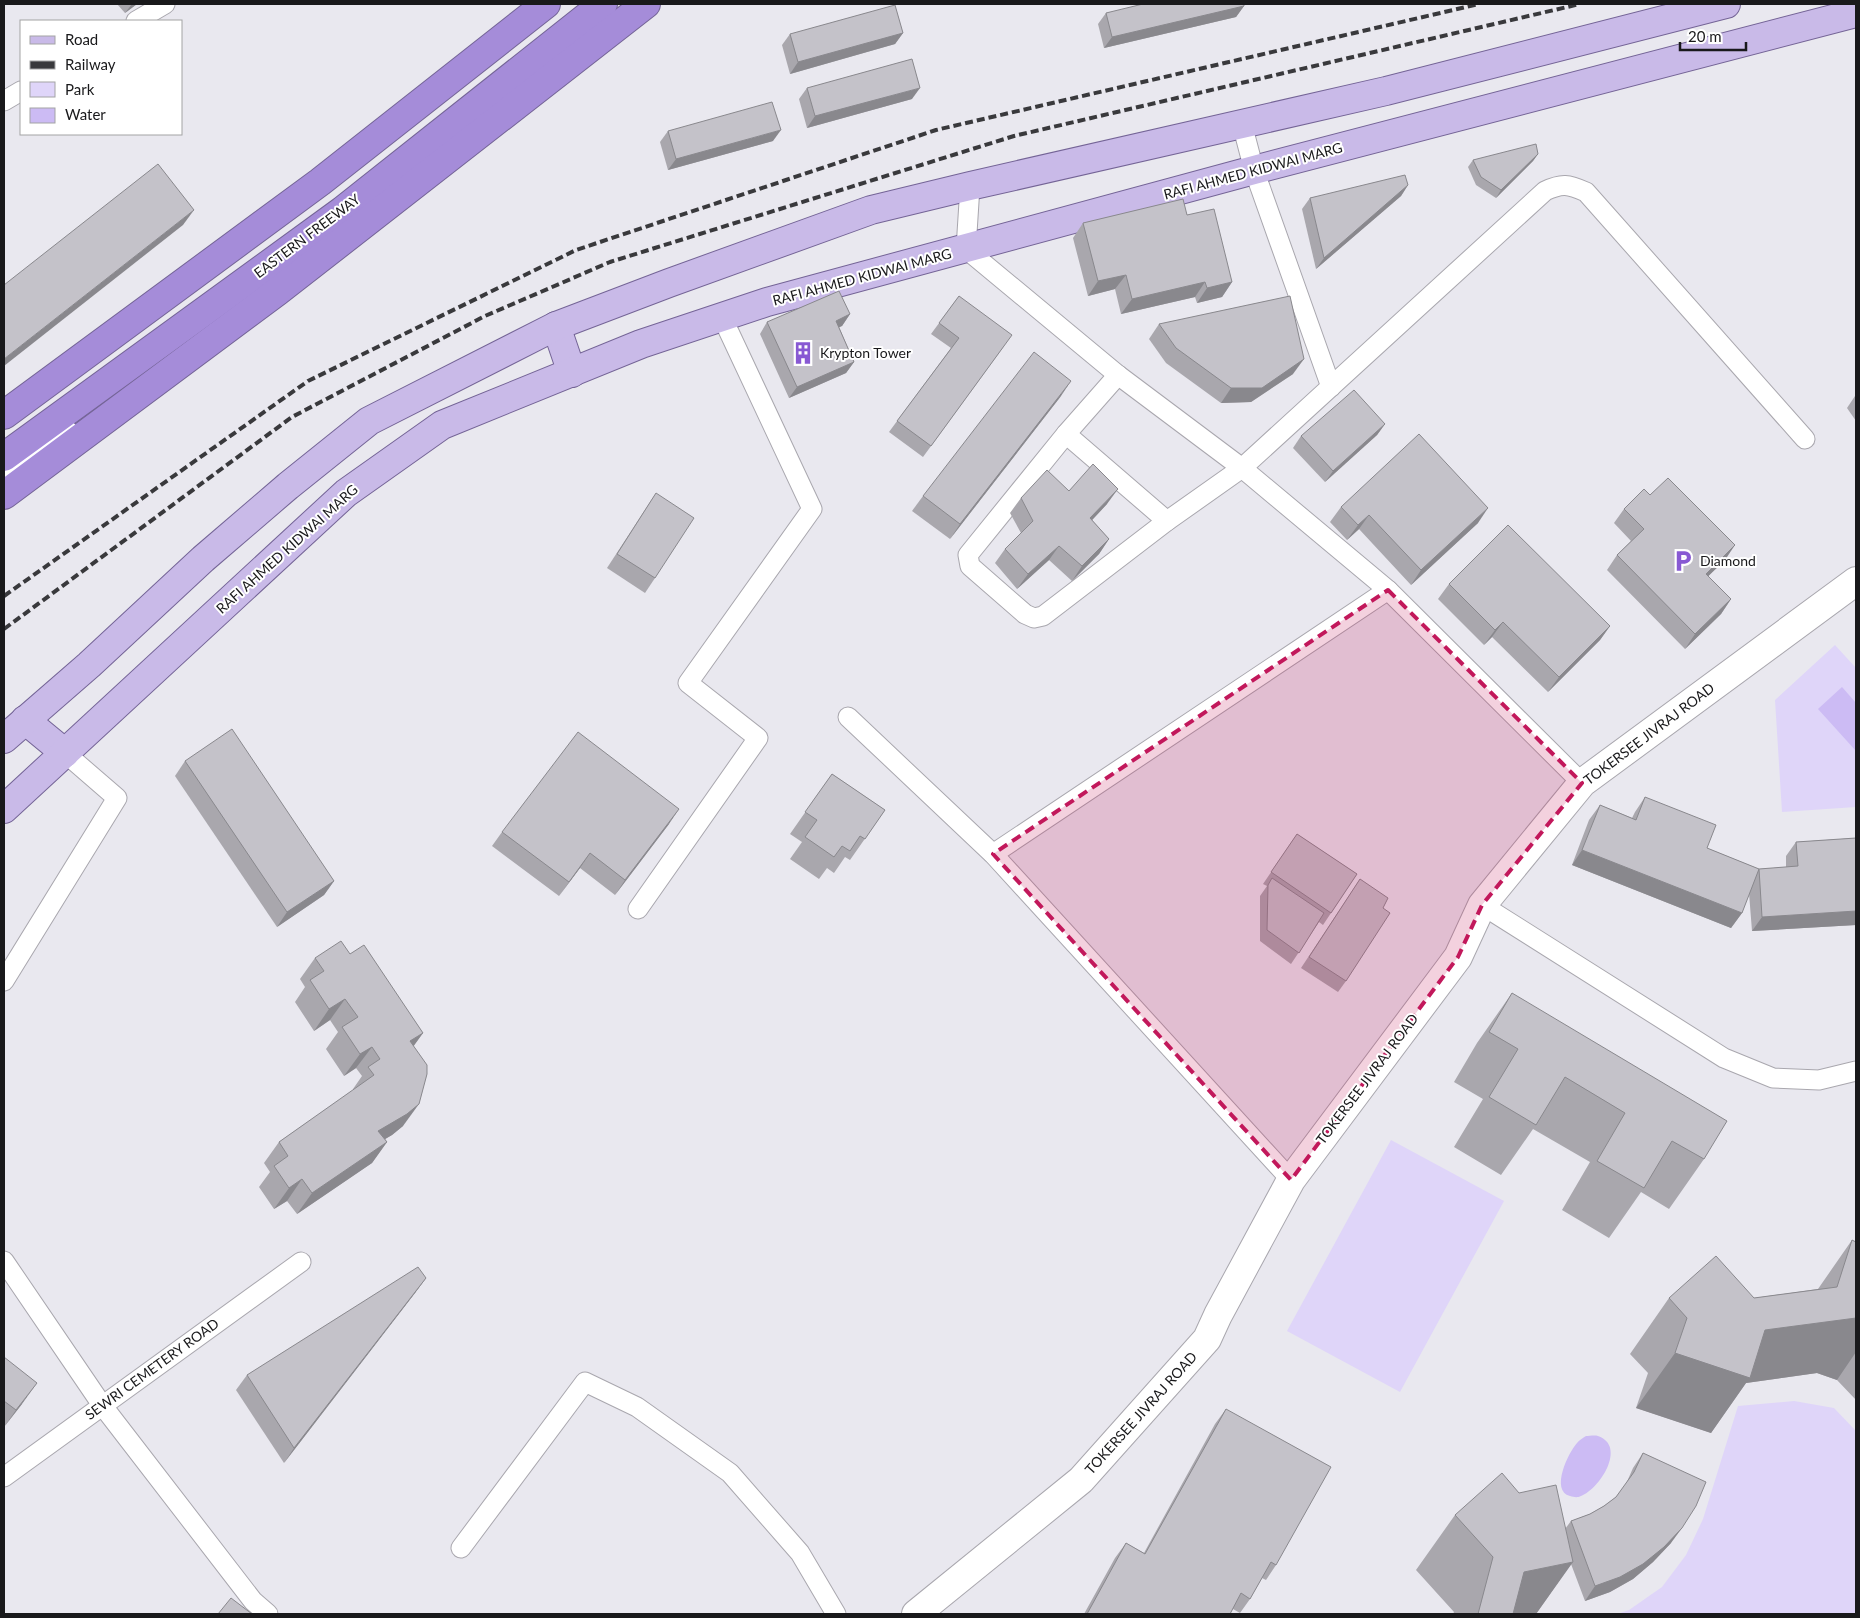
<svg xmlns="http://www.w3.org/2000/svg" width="1860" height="1618" font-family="Lato,sans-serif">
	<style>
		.green { fill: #dfd5f9 }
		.water { fill: #ccbbf4 }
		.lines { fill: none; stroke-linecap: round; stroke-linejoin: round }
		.street-casing { stroke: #a9a7ae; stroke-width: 21 }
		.secondary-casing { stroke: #a9a7ae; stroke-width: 30 }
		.primary-casing { stroke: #746496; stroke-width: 30 }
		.highway-casing { stroke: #746496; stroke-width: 30 }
		.street { stroke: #fff; stroke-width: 19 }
		.secondary { stroke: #fff; stroke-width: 28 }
		.primary { stroke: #c9bae8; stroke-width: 28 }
		.highway { stroke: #a58cd9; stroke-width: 28 }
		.rail { stroke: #39393c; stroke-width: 4; stroke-dasharray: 8 4; stroke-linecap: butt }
		.wall { fill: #a9a7ad }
		.shaded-wall { fill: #89888d }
		.building { fill: #c4c2c9; stroke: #89888d }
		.marked { fill: #c2185b; fill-opacity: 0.2; stroke: #c2185b; stroke-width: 4; stroke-dasharray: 10 6; stroke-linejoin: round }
		.labels { text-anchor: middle; stroke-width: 4; stroke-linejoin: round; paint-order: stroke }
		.street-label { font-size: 14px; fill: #19191b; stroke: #fff }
		.poi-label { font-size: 14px; fill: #19191b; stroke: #fff; text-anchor: start }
	</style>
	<rect width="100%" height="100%" fill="#e9e8ef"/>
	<!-- green -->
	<g class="green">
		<path d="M 1835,645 L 1856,668 L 1856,807 L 1782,812 L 1775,700 Z"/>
		<path d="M 1391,1140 L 1504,1201 L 1400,1392 L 1287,1331 Z"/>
		<path d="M 1794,1401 L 1834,1408 L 1856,1431 L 1856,1614 L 1617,1614 L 1629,1610 L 1662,1587 L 1686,1555 L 1703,1519 L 1738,1406 Z"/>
	</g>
	<!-- water -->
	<g class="water">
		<path d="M 1842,687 L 1856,703 L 1856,751 L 1818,709 Z"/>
		<path d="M 1586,1436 C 1589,1436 1595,1435 1598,1436 C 1627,1446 1600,1489 1581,1496 C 1577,1498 1574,1497 1570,1496 C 1550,1491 1568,1453 1577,1443 C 1579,1440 1583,1438 1586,1436 Z"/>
	</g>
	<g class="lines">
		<defs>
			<g id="street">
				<path d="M 136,21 L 165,4"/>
				<path d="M 4,101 L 21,91"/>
				<path d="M 1242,124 L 1254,170 L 1331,387"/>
				<path d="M 970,186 L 966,249 L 1118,375 L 1242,468 L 1388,590 L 1582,783"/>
				<path d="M 1118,375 L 1066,434 L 968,555 L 970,566 L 1025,614 L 1034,618 L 1043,616 L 1167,521 L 1242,468 L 1545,191 C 1562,183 1568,184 1586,192 L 1805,439"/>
				<path d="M 1066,434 L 1167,521"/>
				<path d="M 848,717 L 993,854 L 1291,1180"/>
				<path d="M 993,854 L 1388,590"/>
				<path d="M 1482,905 L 1724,1058 L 1773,1078 L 1819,1080 L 1856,1071"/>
				<path d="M 638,909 L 758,738 L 688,683 L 812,509 L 722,317"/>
				<path d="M 4,981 L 117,798 L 65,753"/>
				<path d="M 4,1261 L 102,1405 L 253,1601 L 268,1614"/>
				<path d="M 4,1477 L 301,1262"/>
				<path d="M 461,1548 L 585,1382 L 637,1407 L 730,1473 L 800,1553 L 836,1614"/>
			</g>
			<g id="secondary">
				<path d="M 4,478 L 64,433"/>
				<path d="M 916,1614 L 1081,1480 L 1207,1339 L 1218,1315 L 1291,1180 L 1458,957 L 1482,905 L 1582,783 L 1856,581"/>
			</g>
			<g id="primary">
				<path d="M 556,326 L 572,373"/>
				<path d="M 25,720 L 65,753"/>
				<path d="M 4,739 L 89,665 L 203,559 L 288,486 L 369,421 L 556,326 L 669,283 L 871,210 L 970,186 L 1386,91 L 1726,4"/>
				<path d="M 4,809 L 346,493 L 442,425 L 641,344 L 767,302 L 1254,170 L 1856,13"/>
			</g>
			<g id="highway">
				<path d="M 4,415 L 320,182 L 546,4"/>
				<path d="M 4,457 L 342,211 L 603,4"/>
				<path d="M 4,495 L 278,291 L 646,4"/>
			</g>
		</defs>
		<!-- street casing -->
		<use href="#street" class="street-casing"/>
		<!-- secondary casing -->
		<use href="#secondary" class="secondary-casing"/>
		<!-- primary casing -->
		<use href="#primary" class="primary-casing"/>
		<!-- highway casing -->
		<use href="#highway" class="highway-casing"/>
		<!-- street -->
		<use href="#street" class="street"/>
		<!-- secondary -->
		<use href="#secondary" class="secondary"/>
		<!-- primary -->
		<use href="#primary" class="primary"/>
		<!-- highway -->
		<use href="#highway" class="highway"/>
		<!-- rail -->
		<g class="rail">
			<path d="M 4,596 L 308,381 L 576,250 L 936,130 L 1479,4"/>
			<path d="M 4,629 L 292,417 L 485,316 L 610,262 L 1014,136 L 1580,4"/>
		</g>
	</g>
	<!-- wall -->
	<g class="wall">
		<path d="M 117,4 L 137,4 L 125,13 Z"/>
		<path d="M 1244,6 L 1236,17 L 1104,48 L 1098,24 L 1106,13 Z"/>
		<path d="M 903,33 L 895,44 L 790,74 L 782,45 L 790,34 Z"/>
		<path d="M 807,88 L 912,99 L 807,128 L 799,99 Z"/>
		<path d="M 668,131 L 773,141 L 668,170 L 660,142 Z"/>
		<path d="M 1538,154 L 1533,161 L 1496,198 L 1476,185 L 1468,167 L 1473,160 Z"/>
		<path d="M 1408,185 L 1401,196 L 1316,269 L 1302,209 L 1310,198 Z"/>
		<path d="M 1187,215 L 1232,282 L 1222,297 L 1197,303 L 1195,297 L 1121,314 L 1115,289 L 1088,296 L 1073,238 L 1083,223 Z"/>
		<path d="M 959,296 L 1004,346 L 923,457 L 889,432 L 951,348 L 931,334 Z"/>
		<path d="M 850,314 L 842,326 L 839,327 L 854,362 L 846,373 L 789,398 L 760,334 L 767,322 Z"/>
		<path d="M 1159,324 L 1293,374 L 1251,402 L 1221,403 L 1166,363 L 1149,339 Z"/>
		<path d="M 1061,396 L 950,539 L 912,511 L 923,496 Z"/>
		<path d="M 1855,396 L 1856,396 L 1856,421 L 1847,408 Z"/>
		<path d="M 1385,424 L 1377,435 L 1325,482 L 1293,448 L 1301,436 Z"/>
		<path d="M 1069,491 L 1107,504 L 1092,520 L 1109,539 L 1099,554 L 1072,581 L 1049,560 L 1017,589 L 995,563 L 1005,549 L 1021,533 L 1010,513 L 1021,498 Z"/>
		<path d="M 656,493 L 655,578 L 645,593 L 607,568 Z"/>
		<path d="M 1650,495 L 1725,560 L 1708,576 L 1731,599 L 1721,614 L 1685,649 L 1607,570 L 1617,555 L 1631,541 L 1614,523 L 1624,509 Z"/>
		<path d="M 1341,507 L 1478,523 L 1411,585 L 1359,529 L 1347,540 L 1330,522 Z"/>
		<path d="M 1449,584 L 1610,626 L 1600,640 L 1548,692 L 1492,637 L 1484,645 L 1438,599 Z"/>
		<path d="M 185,761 L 334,881 L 324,895 L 277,927 L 175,776 Z"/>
		<path d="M 832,774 L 885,810 L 850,860 L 845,857 L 834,873 L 827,868 L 819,879 L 790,859 L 802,842 L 790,834 Z"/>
		<path d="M 1645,797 L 1707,848 L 1759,869 L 1786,867 L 1786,856 L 1796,842 L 1856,838 L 1856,925 L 1752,931 L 1749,893 L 1742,913 L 1731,928 L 1572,865 L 1589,820 L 1600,805 L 1632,818 L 1635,812 Z"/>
		<path d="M 669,824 L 615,895 L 580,868 L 559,896 L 492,846 L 502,832 Z"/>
		<path d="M 1297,834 L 1357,874 L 1323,925 L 1319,922 L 1291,964 L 1260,941 L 1260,896 L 1267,886 L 1263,884 Z"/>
		<path d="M 1360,879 L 1383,908 L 1346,981 L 1338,992 L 1301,968 Z"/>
		<path d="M 350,954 L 423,1033 L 413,1046 L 403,1126 L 392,1135 L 385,1139 L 387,1142 L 372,1163 L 297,1214 L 287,1201 L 274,1209 L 259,1187 L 270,1172 L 264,1163 L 279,1142 L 354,1090 L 353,1089 L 362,1076 L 356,1068 L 344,1076 L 326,1049 L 338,1032 L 330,1020 L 314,1031 L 295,1002 L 305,987 L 300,979 L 315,958 Z"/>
		<path d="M 1512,993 L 1704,1159 L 1669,1209 L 1641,1192 L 1609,1238 L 1562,1210 L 1590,1162 L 1533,1129 L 1501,1175 L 1454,1147 L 1483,1099 L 1454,1082 L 1477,1043 Z"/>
		<path d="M 1852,1240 L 1856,1242 L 1856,1400 L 1837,1380 L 1817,1373 L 1746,1383 L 1711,1433 L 1636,1408 L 1648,1373 L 1630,1354 L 1669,1298 L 1754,1298 L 1818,1289 Z"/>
		<path d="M 426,1278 L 415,1293 L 284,1463 L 236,1390 L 247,1375 Z"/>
		<path d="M 4,1357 L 22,1404 L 4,1427 Z"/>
		<path d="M 1226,1409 L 1276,1565 L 1266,1580 L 1262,1578 L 1250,1599 L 1240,1613 L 1233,1609 L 1230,1614 L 1084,1614 L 1115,1558 L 1126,1543 L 1144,1553 L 1215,1424 Z"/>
		<path d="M 1643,1453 L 1671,1543 L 1653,1562 L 1633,1579 L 1610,1592 L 1585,1601 L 1571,1564 L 1536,1614 L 1453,1614 L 1454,1612 L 1416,1570 L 1455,1515 L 1519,1493 L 1565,1529 L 1571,1521 L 1590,1514 L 1604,1506 L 1616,1497 L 1626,1484 L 1633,1468 Z"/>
	</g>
	<!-- shaded-wall -->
	<g class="shaded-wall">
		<path d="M 132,4 L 137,4 L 125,13 Z"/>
		<path d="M 1244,6 L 1236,17 L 1104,48 L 1112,37 Z"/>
		<path d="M 903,33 L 895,44 L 790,74 L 798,62 Z"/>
		<path d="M 920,88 L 912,99 L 807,128 L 815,116 Z"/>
		<path d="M 781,130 L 773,141 L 668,170 L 676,159 Z"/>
		<path d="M 1538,154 L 1533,161 L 1496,198 L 1501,190 Z"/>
		<path d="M 1408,185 L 1401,196 L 1316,269 L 1324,258 Z"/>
		<path d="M 194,210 L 183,225 L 4,366 L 4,359 Z"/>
		<path d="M 1126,275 L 1115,289 L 1088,296 L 1098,281 Z"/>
		<path d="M 1205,282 L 1195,297 L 1121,314 L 1132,299 Z"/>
		<path d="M 1232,282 L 1222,297 L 1197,303 L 1207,288 Z"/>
		<path d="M 850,314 L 842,326 L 828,332 L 836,321 Z"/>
		<path d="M 1304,359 L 1293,374 L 1251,402 L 1221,403 L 1231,388 Z"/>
		<path d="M 854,362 L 846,373 L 789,398 L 797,387 Z"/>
		<path d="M 1071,381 L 1061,396 L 950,539 L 960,524 Z"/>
		<path d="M 1385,424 L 1377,435 L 1325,482 L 1333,471 Z"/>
		<path d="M 1118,489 L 1107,504 L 1080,533 L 1090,518 Z"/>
		<path d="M 1488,508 L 1478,523 L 1411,585 L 1421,570 Z"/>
		<path d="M 1369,515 L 1359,529 L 1347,540 L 1358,525 Z"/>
		<path d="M 1109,539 L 1099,554 L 1072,581 L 1082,566 Z"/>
		<path d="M 1735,545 L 1725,560 L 1695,589 L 1706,574 Z"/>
		<path d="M 1059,546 L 1049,560 L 1017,589 L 1028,574 Z"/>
		<path d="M 1731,599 L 1721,614 L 1685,649 L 1695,634 Z"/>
		<path d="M 1503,622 L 1492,637 L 1484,645 L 1495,630 Z"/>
		<path d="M 1610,626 L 1600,640 L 1548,692 L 1559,677 Z"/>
		<path d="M 679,809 L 669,824 L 615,895 L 625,880 Z"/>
		<path d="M 1582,850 L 1742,913 L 1731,928 L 1572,865 Z"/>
		<path d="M 590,853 L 580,868 L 559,896 L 569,882 Z"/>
		<path d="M 334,881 L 324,895 L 277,927 L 287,912 Z"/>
		<path d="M 1856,911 L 1856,925 L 1752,931 L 1762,917 Z"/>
		<path d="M 345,999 L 330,1020 L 314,1031 L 329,1009 Z"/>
		<path d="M 423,1033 L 408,1054 L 410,1041 Z"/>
		<path d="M 372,1047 L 356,1068 L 344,1076 L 360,1054 Z"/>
		<path d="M 419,1104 L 403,1126 L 392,1135 L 363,1152 L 378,1131 Z"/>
		<path d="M 387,1142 L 372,1163 L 297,1214 L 312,1193 Z"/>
		<path d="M 302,1179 L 287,1201 L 274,1209 L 289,1188 Z"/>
		<path d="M 426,1278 L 415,1293 L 284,1463 L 294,1448 Z"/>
		<path d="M 1855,1318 L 1856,1318 L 1856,1352 L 1837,1380 L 1817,1373 L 1746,1383 L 1711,1433 L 1636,1408 L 1675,1353 L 1765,1330 Z"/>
		<path d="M 37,1383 L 22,1404 L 4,1427 L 16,1410 Z"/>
		<path d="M 1682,1528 L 1671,1543 L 1653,1562 L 1633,1579 L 1610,1592 L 1585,1601 L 1595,1586 Z"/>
		<path d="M 1573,1562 L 1536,1614 L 1494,1614 L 1524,1572 Z"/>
	</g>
	<!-- building -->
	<g class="building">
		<path d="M 1143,4 L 1244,4 L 1244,6 L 1112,37 L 1106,13 Z"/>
		<path d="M 895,5 L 903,33 L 798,62 L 790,34 Z"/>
		<path d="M 912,59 L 920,88 L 815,116 L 807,88 Z"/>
		<path d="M 772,102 L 781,130 L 676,159 L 668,131 Z"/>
		<path d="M 1536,144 L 1538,154 L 1501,190 L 1481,177 L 1473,160 Z"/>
		<path d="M 158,164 L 194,210 L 4,359 L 4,285 Z"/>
		<path d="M 1405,175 L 1408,185 L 1324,258 L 1310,198 Z"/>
		<path d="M 1183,199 L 1187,215 L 1214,209 L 1232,282 L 1207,288 L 1205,282 L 1132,299 L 1126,275 L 1098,281 L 1083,223 Z"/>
		<path d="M 839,291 L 850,314 L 836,321 L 854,362 L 797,387 L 767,322 Z"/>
		<path d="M 959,296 L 1012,335 L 931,446 L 897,421 L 959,338 L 939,323 Z"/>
		<path d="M 1290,296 L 1304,359 L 1262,388 L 1231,388 L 1176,348 L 1159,324 Z"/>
		<path d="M 1034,352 L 1071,381 L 960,524 L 923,496 Z"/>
		<path d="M 1354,390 L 1385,424 L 1333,471 L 1301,436 Z"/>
		<path d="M 1419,434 L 1488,508 L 1421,570 L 1369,515 L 1358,525 L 1341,507 Z"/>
		<path d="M 1093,464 L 1118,489 L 1090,518 L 1109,539 L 1082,566 L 1059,546 L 1028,574 L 1005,549 L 1033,521 L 1021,498 L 1047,470 L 1069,491 Z"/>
		<path d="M 1668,478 L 1735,545 L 1706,574 L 1731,599 L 1695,634 L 1617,555 L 1644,529 L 1624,509 L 1644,489 L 1650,495 Z"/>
		<path d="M 656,493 L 694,518 L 655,578 L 617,554 Z"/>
		<path d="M 1508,525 L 1610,626 L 1559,677 L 1503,622 L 1495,630 L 1449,584 Z"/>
		<path d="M 232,729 L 334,881 L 287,912 L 185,761 Z"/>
		<path d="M 578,732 L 679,809 L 625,880 L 590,853 L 569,882 L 502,832 Z"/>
		<path d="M 832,774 L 885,810 L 865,839 L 860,836 L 850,851 L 842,846 L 834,857 L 805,837 L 817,820 L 805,812 Z"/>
		<path d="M 1645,797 L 1716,825 L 1707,848 L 1759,869 L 1742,913 L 1582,850 L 1600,805 L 1636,820 Z"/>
		<path d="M 1297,834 L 1357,874 L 1331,913 L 1271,872 Z"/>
		<path d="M 1856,838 L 1856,911 L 1762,917 L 1759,869 L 1798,866 L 1796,842 Z"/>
		<path d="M 1272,878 L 1324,913 L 1299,953 L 1267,930 L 1268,885 Z"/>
		<path d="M 1360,879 L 1388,898 L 1383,908 L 1390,913 L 1346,981 L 1309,957 Z"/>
		<path d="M 341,941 L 350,954 L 364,945 L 423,1033 L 410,1041 L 427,1065 L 427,1074 L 419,1104 L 407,1114 L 378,1131 L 387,1142 L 312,1193 L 302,1179 L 289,1188 L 274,1166 L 288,1156 L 279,1142 L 374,1075 L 368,1067 L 380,1059 L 372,1047 L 360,1054 L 342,1027 L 358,1017 L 345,999 L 329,1009 L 310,980 L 324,971 L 315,958 Z"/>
		<path d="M 1512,993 L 1727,1121 L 1704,1159 L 1672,1141 L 1644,1188 L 1597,1161 L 1625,1113 L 1565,1077 L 1536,1125 L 1489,1097 L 1518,1049 L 1489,1032 Z"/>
		<path d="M 1852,1240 L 1856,1242 L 1856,1318 L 1765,1330 L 1750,1378 L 1675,1353 L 1687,1318 L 1669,1298 L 1716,1256 L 1754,1298 L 1837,1287 Z"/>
		<path d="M 418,1267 L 426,1278 L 294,1448 L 247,1375 Z"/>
		<path d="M 4,1357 L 37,1383 L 16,1410 L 4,1401 Z"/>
		<path d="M 1226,1409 L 1331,1467 L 1276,1565 L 1271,1562 L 1250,1599 L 1241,1593 L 1230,1614 L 1087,1614 L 1126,1543 L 1145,1554 Z"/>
		<path d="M 1643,1453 L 1706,1482 L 1696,1506 L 1682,1528 L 1664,1547 L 1643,1564 L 1620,1577 L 1595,1586 L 1571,1521 L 1590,1514 L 1604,1506 L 1616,1497 L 1634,1472 Z"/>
		<path d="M 1502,1473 L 1519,1493 L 1556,1485 L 1573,1562 L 1524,1572 L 1513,1614 L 1478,1614 L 1493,1557 L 1455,1515 Z"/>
		<path d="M 231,1598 L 252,1614 L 218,1614 Z"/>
	</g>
	<!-- marked area -->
	<path class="marked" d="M 1388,590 L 1582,783 L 1482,905 L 1458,957 L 1291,1180 L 993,854 Z"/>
	<!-- icons -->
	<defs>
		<symbol id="building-bare" viewBox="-9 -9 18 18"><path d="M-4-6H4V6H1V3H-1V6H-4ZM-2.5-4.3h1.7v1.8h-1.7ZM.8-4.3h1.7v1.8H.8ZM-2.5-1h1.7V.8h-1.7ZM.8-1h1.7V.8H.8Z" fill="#8859d3" stroke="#fff" stroke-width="2.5" paint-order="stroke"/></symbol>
		<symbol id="parking-bare" viewBox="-9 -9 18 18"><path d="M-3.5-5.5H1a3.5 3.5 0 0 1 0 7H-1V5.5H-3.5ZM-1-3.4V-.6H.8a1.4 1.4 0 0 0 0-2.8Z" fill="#8859d3" stroke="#fff" stroke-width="2.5" paint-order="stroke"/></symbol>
	</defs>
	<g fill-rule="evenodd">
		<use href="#building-bare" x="787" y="337" width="32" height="32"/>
		<use href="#parking-bare" x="1667" y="545" width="32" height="32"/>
	</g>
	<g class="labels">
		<!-- street labels -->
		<g class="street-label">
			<text transform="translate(1253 171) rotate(-15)" y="5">RAFI AHMED KIDWAI MARG</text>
			<text transform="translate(307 236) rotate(-37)" y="5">EASTERN FREEWAY</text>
			<text transform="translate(862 277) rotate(-15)" y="5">RAFI AHMED KIDWAI MARG</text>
			<text transform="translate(287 549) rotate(-42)" y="5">RAFI AHMED KIDWAI MARG</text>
			<text transform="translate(1649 734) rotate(-37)" y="5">TOKERSEE JIVRAJ ROAD</text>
			<text transform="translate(1367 1079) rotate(-53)" y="5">TOKERSEE JIVRAJ ROAD</text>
			<text transform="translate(152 1369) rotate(-36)" y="5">SEWRI CEMETERY ROAD</text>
			<text transform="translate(1141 1413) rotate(-48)" y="5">TOKERSEE JIVRAJ ROAD</text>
		</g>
		<!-- poi labels -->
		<g class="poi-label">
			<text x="820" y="358">Krypton Tower</text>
			<text x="1700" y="566">Diamond</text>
		</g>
	</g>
	<!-- border -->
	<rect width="1860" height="1618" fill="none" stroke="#19191b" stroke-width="10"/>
	<!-- legend -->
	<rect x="20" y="20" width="162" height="115" fill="#ffffff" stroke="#a3a3a4"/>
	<rect x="30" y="36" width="25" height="8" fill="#c9bae8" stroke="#a3a3a4"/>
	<text x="65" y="45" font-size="15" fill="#19191b">Road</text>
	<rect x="30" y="61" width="25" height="8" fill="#39393c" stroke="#a3a3a4"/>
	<text x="65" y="70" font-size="15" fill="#19191b">Railway</text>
	<rect x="30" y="82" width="25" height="15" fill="#dfd5f9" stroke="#a3a3a4"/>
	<text x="65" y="95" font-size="15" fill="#19191b">Park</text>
	<rect x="30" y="108" width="25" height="15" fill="#ccbbf4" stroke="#a3a3a4"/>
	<text x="65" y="120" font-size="15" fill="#19191b">Water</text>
	<!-- scale -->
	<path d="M1680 42v8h66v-8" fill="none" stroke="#19191b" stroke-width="2.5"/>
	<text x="1688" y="42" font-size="15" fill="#19191b" stroke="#ffffff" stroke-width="4" paint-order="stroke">20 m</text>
</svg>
